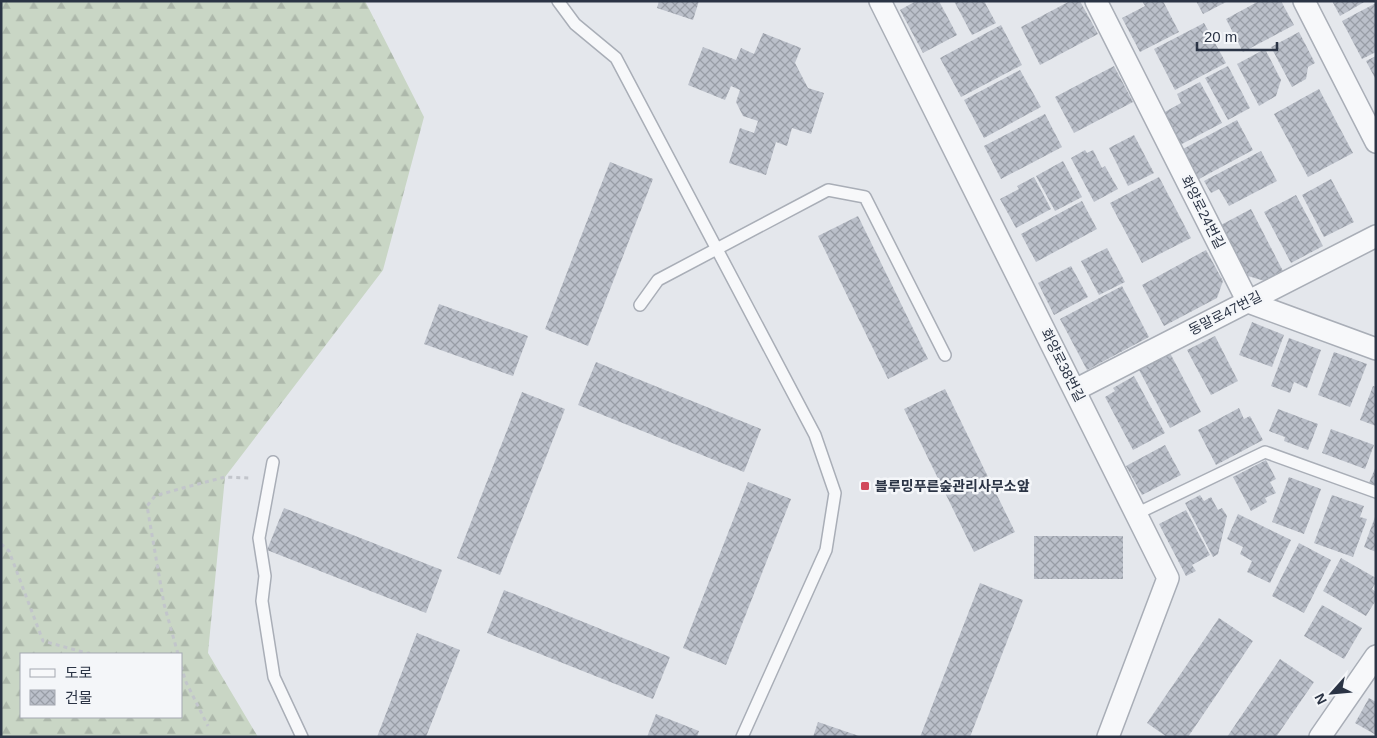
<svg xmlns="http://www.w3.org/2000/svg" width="1377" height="738" font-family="Arial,'Noto Sans KR',sans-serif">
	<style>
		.forest { fill: url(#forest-firs); fill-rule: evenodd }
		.building { fill: url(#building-cross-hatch) }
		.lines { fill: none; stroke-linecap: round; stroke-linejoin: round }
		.lane-casing { stroke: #a9aeb7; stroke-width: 14 }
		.street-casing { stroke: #a9aeb7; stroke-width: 24 }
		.path { stroke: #c2c5cb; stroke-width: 3; stroke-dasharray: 4 4; stroke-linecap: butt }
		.lane { stroke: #f7f8fa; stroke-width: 11 }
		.street { stroke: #f7f8fa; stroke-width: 21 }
		.poi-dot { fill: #d1495b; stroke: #f4f6f9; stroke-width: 2 }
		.labels { text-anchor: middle; stroke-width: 5; stroke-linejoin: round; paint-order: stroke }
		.street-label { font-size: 14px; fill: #2b3445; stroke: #f4f6f9 }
		.poi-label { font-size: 14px; font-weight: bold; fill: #2b3445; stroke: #f4f6f9; text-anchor: start }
	</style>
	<defs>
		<pattern id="forest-firs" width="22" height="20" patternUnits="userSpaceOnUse" patternTransform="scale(1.25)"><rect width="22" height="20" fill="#c9d6c5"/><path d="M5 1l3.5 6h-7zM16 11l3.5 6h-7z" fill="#adb8ab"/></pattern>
		<pattern id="building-cross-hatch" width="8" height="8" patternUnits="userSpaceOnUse" patternTransform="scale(1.25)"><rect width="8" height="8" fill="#bbc0ca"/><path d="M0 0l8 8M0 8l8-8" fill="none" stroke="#989da6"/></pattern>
	</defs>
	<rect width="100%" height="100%" fill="#e4e7ec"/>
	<!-- forest -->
	<path class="forest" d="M 1,1 L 365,1 L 424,117 L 383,270 L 225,477 L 208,653 L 258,737 L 1,737 ZM 21,654 L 181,654 L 181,717 L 21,717 Z"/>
	<!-- building -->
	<g class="building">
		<path d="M 659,1 L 699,1 L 693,20 L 657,8 Z"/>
		<path d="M 916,1 L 939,1 L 957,35 L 923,53 L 900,10 Z"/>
		<path d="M 954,1 L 984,1 L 996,23 L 972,35 Z"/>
		<path d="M 1070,1 L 1080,1 L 1098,34 L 1040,65 L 1021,27 Z"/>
		<path d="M 1142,1 L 1163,1 L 1179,32 L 1140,52 L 1122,18 L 1145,6 Z"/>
		<path d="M 1196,1 L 1228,1 L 1203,14 Z"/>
		<path d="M 1259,1 L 1281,1 L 1294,25 L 1243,52 L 1226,19 Z"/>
		<path d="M 1332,1 L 1366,1 L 1340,16 Z"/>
		<path d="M 1376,3 L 1376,52 L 1362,59 L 1342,21 Z"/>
		<path d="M 1204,23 L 1226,63 L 1175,90 L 1154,49 Z"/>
		<path d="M 1001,25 L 1022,65 L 961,97 L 940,58 Z"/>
		<path d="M 1299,32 L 1315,63 L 1308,67 L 1306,79 L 1292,87 L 1271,47 Z"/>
		<path d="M 763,33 L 801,48 L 795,63 L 808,88 L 824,93 L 811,134 L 792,128 L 787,146 L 776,142 L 766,175 L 729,163 L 740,128 L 754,133 L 758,121 L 743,116 L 736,102 L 740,90 L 731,86 L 725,100 L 688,85 L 703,47 L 736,60 L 741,48 L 754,54 Z"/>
		<path d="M 1265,49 L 1281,80 L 1276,96 L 1259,106 L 1237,64 Z"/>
		<path d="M 1376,56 L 1376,80 L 1366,61 Z"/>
		<path d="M 1114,66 L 1133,102 L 1074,133 L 1055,97 Z"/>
		<path d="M 1228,66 L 1250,108 L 1228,120 L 1205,78 Z"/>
		<path d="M 1020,70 L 1041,107 L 984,138 L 964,100 Z"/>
		<path d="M 1200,82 L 1222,123 L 1180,145 L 1163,113 L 1181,103 L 1177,94 Z"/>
		<path d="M 1319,89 L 1353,153 L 1308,177 L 1274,114 Z"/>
		<path d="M 1045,114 L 1062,147 L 1001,179 L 984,146 Z"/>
		<path d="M 1237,120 L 1253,150 L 1199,179 L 1183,149 Z"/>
		<path d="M 1134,135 L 1154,173 L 1128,186 L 1109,148 Z"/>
		<path d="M 1085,150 L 1087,153 L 1093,150 L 1102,168 L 1105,166 L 1118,189 L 1094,202 L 1071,158 Z"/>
		<path d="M 1261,151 L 1277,181 L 1229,206 L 1219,189 L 1211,193 L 1204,181 Z"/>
		<path d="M 1063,161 L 1082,197 L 1055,211 L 1036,176 Z"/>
		<path d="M 610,162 L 653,179 L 588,346 L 545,329 Z"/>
		<path d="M 1034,177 L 1051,209 L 1016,228 L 1000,199 L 1019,189 L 1017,186 Z"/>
		<path d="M 1159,177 L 1191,238 L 1142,263 L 1110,203 Z"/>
		<path d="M 1331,179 L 1354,222 L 1324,237 L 1302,195 Z"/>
		<path d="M 1296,195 L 1323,246 L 1291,263 L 1264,212 Z"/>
		<path d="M 1082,201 L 1097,229 L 1036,262 L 1021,234 Z"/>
		<path d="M 1251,209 L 1284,273 L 1268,282 L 1248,276 L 1221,225 Z"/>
		<path d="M 858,216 L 928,359 L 888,379 L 818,236 Z"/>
		<path d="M 1107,248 L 1125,282 L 1099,295 L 1081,261 Z"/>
		<path d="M 1206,250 L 1223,281 L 1217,298 L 1164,326 L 1142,285 Z"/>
		<path d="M 1071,266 L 1088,297 L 1054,315 L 1038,283 Z"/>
		<path d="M 1122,286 L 1149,337 L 1087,370 L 1060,319 Z"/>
		<path d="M 439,304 L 528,336 L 513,376 L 424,344 Z"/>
		<path d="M 1252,322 L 1284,335 L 1272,367 L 1239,355 Z"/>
		<path d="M 1215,336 L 1238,381 L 1211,395 L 1187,350 Z"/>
		<path d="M 1289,338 L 1321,350 L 1307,388 L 1294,382 L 1290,393 L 1271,386 Z"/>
		<path d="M 1334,352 L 1367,364 L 1350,407 L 1318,395 Z"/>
		<path d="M 1170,353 L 1201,412 L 1170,428 L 1139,370 Z"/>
		<path d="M 596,362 L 761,429 L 744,472 L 578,405 Z"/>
		<path d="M 1134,376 L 1165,433 L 1133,450 L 1105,397 L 1115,391 L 1113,388 Z"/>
		<path d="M 1373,386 L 1376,387 L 1376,426 L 1360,420 Z"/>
		<path d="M 945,389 L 1015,532 L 974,552 L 904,409 Z"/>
		<path d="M 522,392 L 565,409 L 500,575 L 457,558 Z"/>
		<path d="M 1239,408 L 1244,419 L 1250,416 L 1263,440 L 1216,465 L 1198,430 Z"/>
		<path d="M 1278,409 L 1318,424 L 1308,450 L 1284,441 L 1285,437 L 1269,431 Z"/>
		<path d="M 1331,429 L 1374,445 L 1365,469 L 1322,453 Z"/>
		<path d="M 1165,445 L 1181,475 L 1142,495 L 1126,466 Z"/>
		<path d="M 1266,460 L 1276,479 L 1270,482 L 1276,493 L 1265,498 L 1267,502 L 1251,511 L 1233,477 Z"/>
		<path d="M 1376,466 L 1376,486 L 1369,483 Z"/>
		<path d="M 1289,477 L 1321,489 L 1304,534 L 1272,522 Z"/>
		<path d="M 748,482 L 791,499 L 726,665 L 683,648 Z"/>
		<path d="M 1200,495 L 1204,501 L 1211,497 L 1218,510 L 1222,508 L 1227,516 L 1218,554 L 1213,557 L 1185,503 Z"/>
		<path d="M 1332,495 L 1364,506 L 1360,517 L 1367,519 L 1353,557 L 1314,543 Z"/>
		<path d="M 284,508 L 442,570 L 426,613 L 267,550 Z"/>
		<path d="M 1186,510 L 1210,555 L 1192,565 L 1196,571 L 1186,576 L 1159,524 Z"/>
		<path d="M 1238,514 L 1291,540 L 1270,583 L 1247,572 L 1252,561 L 1240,554 L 1243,547 L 1227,539 Z"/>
		<path d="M 1376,514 L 1376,552 L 1364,547 Z"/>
		<rect x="1034" y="536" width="89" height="43"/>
		<path d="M 1299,543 L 1331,560 L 1304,613 L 1272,596 Z"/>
		<path d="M 1341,558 L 1376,578 L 1376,582 L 1372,589 L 1376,592 L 1376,600 L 1366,616 L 1323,591 Z"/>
		<path d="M 980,583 L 1023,600 L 970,737 L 920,737 Z"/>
		<path d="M 504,590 L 670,657 L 653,699 L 487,633 Z"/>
		<path d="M 1322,605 L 1362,628 L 1344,659 L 1304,636 Z"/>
		<path d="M 1219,618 L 1253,641 L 1188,737 L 1167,737 L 1147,723 Z"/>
		<path d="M 417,633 L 460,650 L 426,737 L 377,737 Z"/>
		<path d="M 1280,659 L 1314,682 L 1276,737 L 1227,737 Z"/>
		<path d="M 1369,698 L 1376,702 L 1376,735 L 1355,723 Z"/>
		<path d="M 656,714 L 699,731 L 697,737 L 647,737 Z"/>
		<path d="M 818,722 L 859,736 L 859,737 L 813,737 Z"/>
	</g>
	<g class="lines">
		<defs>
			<g id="lane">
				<path d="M 558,1 L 575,24 L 616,58 L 815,435 L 835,493 L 826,550 L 742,737"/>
				<path d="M 640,305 L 658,280 L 828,190 L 865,197 L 945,355"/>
				<path d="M 273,462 L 259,538 L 265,576 L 262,601 L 274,677 L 302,737"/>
				<path d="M 1136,514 L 1265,452 L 1376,492"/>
			</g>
			<g id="street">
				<path d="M 880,1 L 1168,578 L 1108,737"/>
				<path d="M 1096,1 L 1248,302 L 1376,349"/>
				<path d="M 1304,1 L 1376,142"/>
				<path d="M 1075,390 L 1376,236"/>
				<path d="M 1320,737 L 1376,656"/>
			</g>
		</defs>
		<!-- lane casing -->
		<use href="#lane" class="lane-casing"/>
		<!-- street casing -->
		<use href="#street" class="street-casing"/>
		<!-- path -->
		<g class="path">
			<path d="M 1,544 L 9,551 L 43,641 L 90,654"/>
			<path d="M 178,654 L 164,604 L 147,506 L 155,496 L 179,489 L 225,477 L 249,478 L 249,481"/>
			<path d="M 181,666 L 186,682 L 208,726"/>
		</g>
		<!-- lane -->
		<use href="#lane" class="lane"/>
		<!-- street -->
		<use href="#street" class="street"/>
	</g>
	<!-- markers -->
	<rect class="poi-dot" x="860" y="481" width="10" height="10" rx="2.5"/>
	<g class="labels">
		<!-- street labels -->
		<g class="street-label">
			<text transform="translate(1203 212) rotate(63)" y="5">화양로24번길</text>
			<text transform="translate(1225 313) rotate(-27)" y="5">동말로47번길</text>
			<text transform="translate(1063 365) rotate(63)" y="5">화양로38번길</text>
		</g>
		<!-- poi labels -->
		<g class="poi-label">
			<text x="875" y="491">블루밍푸른숲관리사무소앞</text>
		</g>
	</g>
	<!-- border -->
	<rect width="1377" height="738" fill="none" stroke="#2b3445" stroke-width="5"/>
	<!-- legend -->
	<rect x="20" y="653" width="162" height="65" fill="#f4f6f9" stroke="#a4a8b1"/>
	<rect x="30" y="669" width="25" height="8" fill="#f7f8fa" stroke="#a4a8b1"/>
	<text x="65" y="678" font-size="15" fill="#2b3445">도로</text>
	<rect x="30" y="690" width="25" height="15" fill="url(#building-cross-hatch)" stroke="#a4a8b1"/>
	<text x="65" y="703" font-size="15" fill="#2b3445">건물</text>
	<!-- north arrow -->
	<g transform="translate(1332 693) rotate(243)" stroke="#f4f6f9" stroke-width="4" paint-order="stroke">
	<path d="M0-4L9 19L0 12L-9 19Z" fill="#2b3445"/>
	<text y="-8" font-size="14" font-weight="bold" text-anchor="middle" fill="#2b3445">N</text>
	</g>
	<!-- scale -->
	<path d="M1197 42v8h80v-8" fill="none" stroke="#2b3445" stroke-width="2.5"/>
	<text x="1204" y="42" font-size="15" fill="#2b3445" stroke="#f4f6f9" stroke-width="4" paint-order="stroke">20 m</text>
</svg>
